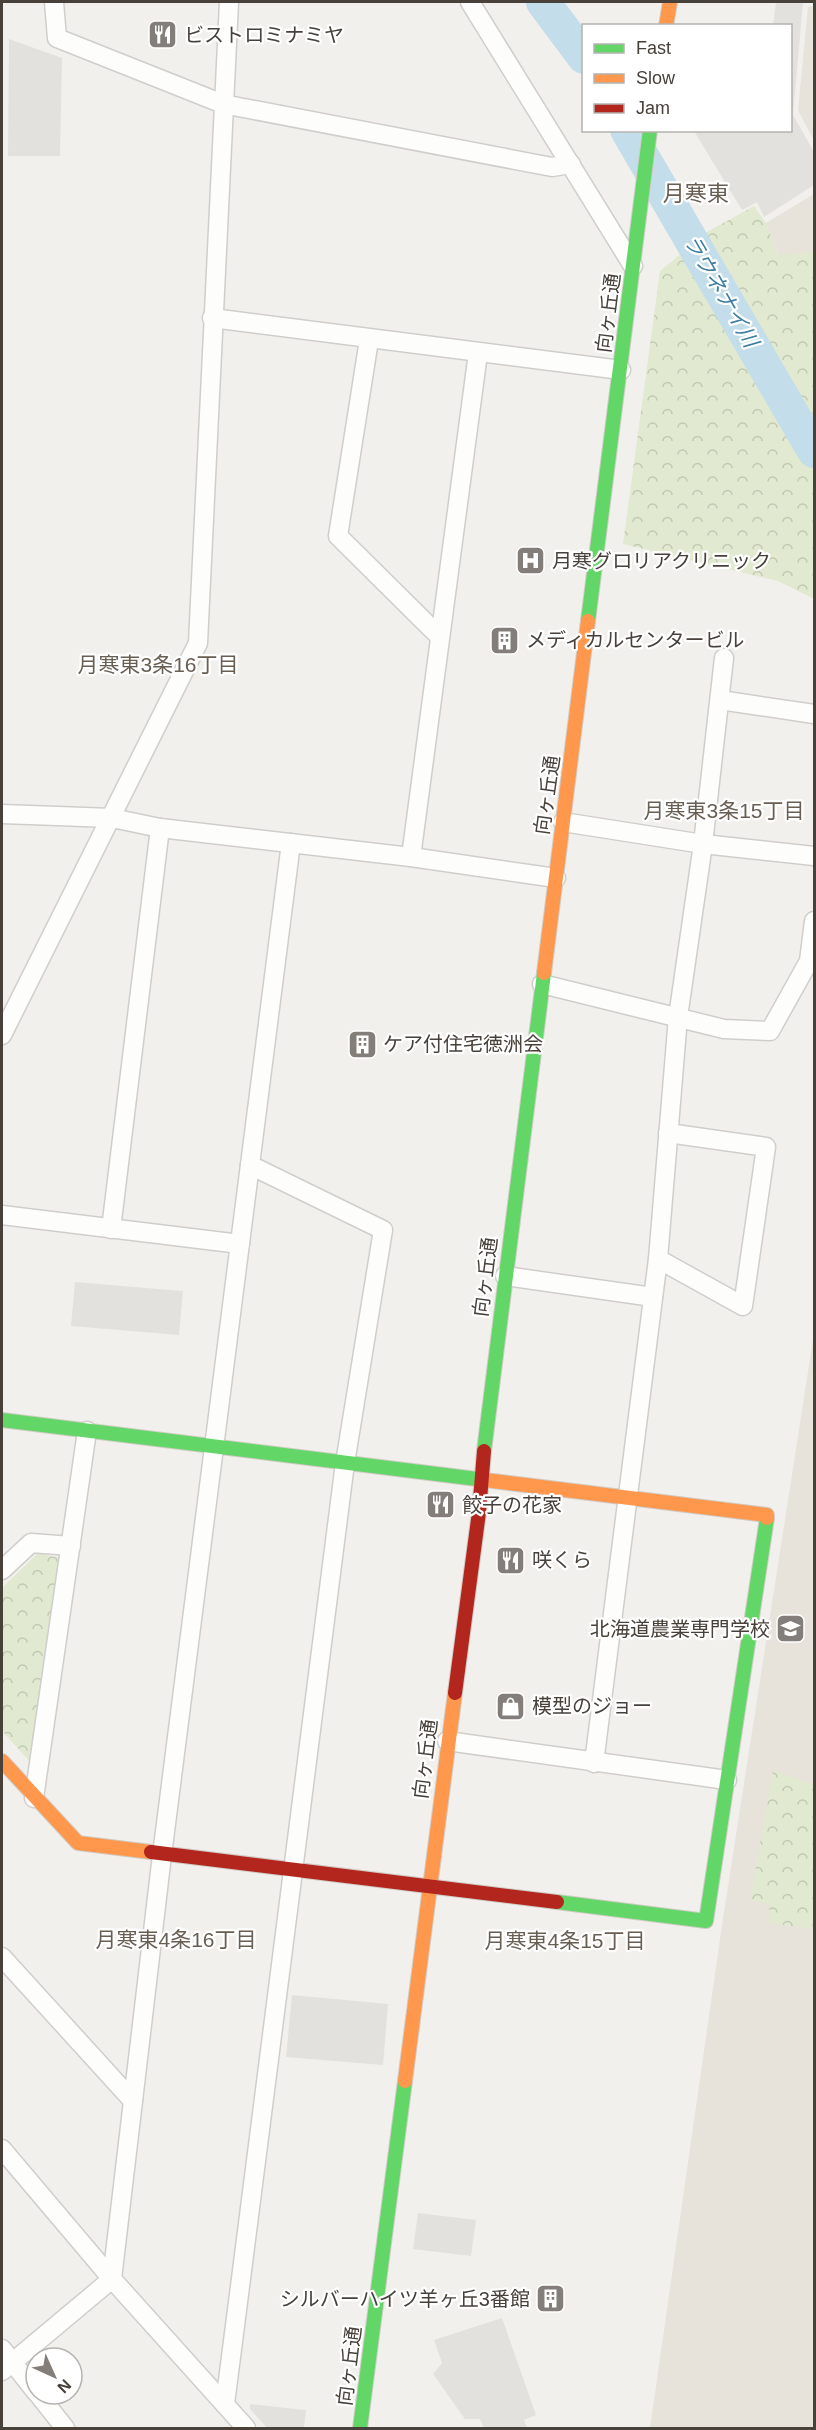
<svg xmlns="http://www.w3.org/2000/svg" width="816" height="2430" font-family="Arial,'Noto Sans JP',sans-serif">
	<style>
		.education { fill: #e7e2da }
		.forest { fill: url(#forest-crowns) }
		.parking { fill: #e3e1de }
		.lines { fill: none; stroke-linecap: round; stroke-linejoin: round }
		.river { stroke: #c3deea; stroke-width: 34 }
		.street-casing { stroke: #d0cecb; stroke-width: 21 }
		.fast-casing { stroke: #d0ccc5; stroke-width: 16 }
		.slow-casing { stroke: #d0ccc5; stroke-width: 16 }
		.jam-casing { stroke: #d0ccc5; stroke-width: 16 }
		.street { stroke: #fdfdfc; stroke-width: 18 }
		.fast { stroke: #63d668; stroke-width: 14 }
		.slow { stroke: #ff974d; stroke-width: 14 }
		.jam { stroke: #b3261e; stroke-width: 14 }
		.labels { text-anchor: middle; stroke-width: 4.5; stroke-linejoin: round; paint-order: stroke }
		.poi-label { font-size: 20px; fill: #47413a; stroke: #fff; text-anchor: start }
		.street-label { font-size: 20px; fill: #47413a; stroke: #fff }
		.water-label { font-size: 21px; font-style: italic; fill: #3c7da0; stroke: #fff }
		.neighbourhood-label { font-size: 21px; fill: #695e52; stroke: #fff }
		.quarter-label { font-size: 22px; fill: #695e52; stroke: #fff }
	</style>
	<defs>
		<pattern id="forest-crowns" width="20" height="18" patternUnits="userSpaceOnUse" patternTransform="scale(1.5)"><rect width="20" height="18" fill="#e1e9d0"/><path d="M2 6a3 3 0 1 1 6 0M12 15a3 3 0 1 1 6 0" fill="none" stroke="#c2c9b3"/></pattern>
	</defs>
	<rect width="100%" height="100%" fill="#f2f0ed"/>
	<!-- education -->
	<g class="education">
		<path d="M 814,6 L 814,141 L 798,110 L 808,7 Z"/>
		<path d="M 814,194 L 814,321 L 778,255 L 766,223 Z"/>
		<path d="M 814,1333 L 814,2428 L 650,2428 L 722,1925 Z"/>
	</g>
	<!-- forest -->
	<g class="forest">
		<path d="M 754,206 L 766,223 L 778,255 L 814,252 L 814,599 L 778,581 L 623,544 L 660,271 L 707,232 Z"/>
		<path d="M 38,1553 L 64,1559 L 32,1764 L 2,1731 L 2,1588 Z"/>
		<path d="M 773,1770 L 814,1785 L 814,1929 L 770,1923 L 769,1904 L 750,1900 Z"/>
	</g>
	<!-- parking -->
	<g class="parking">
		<path d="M 776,2 L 803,2 L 793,115 L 814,152 L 814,185 L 764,217 L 757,202 L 742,210 L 694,131 L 790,130 L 790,26 L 773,25 Z"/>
		<path d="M 9,39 L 62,58 L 60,156 L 8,156 Z"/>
		<path d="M 75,1282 L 183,1291 L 179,1335 L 71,1326 Z"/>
		<path d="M 292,1995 L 388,2004 L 383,2065 L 286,2057 Z"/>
		<path d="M 418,2213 L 476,2220 L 471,2256 L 413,2249 Z"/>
		<path d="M 502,2318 L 536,2415 L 524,2420 L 527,2428 L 484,2428 L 480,2419 L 465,2419 L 433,2374 L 442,2363 L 434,2340 Z"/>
		<path d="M 250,2404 L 306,2410 L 304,2428 L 267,2428 L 250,2409 Z"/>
	</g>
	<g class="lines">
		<!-- river -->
		<g class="river">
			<path d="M 543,2 L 584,57"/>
			<path d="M 627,130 L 814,451"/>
		</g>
		<defs>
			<g id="street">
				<path d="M 54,2 L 57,38 L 223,104 L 552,167 L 571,164"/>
				<path d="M 470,2 L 633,266"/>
				<path d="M 212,318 L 621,370"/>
				<path d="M 369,340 L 338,536 L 440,637"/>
				<path d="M 720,700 L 814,714"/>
				<path d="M 2,814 L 112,818 L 160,828 L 411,857 L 556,878"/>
				<path d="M 563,822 L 703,844 L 814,856"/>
				<path d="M 411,857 L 478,353"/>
				<path d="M 542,984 L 724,1029 L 770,1031 L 809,961 L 814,921"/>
				<path d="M 2,1035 L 198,643 L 229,2"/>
				<path d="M 2,1215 L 240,1244"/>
				<path d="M 111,1229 L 160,828"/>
				<path d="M 658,1259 L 743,1306 L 766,1147 L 668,1133"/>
				<path d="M 505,1276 L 653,1297"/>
				<path d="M 2,1570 L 31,1543 L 71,1546"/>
				<path d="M 447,1741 L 727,1780"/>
				<path d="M 594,1763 L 658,1259 L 678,1017 L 703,844 L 724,658"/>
				<path d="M 34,1798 L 87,1431"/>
				<path d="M 2,1957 L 133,2101"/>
				<path d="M 2,2149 L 112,2279 L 246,2428"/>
				<path d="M 2,2349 L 36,2392"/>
				<path d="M 2,2371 L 112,2279 L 162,1855 L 291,843"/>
				<path d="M 38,2394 L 65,2428"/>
				<path d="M 225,2404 L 345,1463 L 383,1230 L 250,1165"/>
			</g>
			<g id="fast">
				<path d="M 588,621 L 650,130"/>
				<path d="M 2,1420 L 485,1480"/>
				<path d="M 484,1451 L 544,973"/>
				<path d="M 557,1902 L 706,1921 L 767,1518"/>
				<path d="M 360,2428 L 405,2081"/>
			</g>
			<g id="slow">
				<path d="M 666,26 L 670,2"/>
				<path d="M 544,973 L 588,621"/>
				<path d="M 485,1480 L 767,1515 L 767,1518"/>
				<path d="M 2,1761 L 78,1843 L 151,1852"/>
				<path d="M 405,2081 L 455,1693"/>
			</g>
			<g id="jam">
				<path d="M 455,1693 L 479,1512 L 484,1451"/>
				<path d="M 151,1852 L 557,1902"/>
			</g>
		</defs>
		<!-- street casing -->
		<use href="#street" class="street-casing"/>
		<!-- fast casing -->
		<use href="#fast" class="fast-casing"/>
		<!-- slow casing -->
		<use href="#slow" class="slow-casing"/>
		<!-- jam casing -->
		<use href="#jam" class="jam-casing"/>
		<!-- street -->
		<use href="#street" class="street"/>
		<!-- fast -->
		<use href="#fast" class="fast"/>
		<!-- slow -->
		<use href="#slow" class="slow"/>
		<!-- jam -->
		<use href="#jam" class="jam"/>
	</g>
	<!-- icons -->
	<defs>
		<symbol id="restaurant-square" viewBox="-11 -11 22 22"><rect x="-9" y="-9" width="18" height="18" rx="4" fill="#837e79" stroke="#fff"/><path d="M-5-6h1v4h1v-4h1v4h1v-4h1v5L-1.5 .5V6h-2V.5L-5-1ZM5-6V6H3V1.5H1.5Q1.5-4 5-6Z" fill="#fff"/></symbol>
		<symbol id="hospital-square" viewBox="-11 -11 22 22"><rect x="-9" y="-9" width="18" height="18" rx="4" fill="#837e79" stroke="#fff"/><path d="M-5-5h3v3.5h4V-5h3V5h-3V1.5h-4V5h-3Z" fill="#fff"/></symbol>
		<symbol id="building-square" viewBox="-11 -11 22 22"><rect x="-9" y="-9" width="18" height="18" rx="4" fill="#837e79" stroke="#fff"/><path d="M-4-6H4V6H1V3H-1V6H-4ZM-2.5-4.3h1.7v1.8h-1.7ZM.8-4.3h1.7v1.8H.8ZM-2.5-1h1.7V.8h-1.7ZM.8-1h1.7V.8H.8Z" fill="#fff"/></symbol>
		<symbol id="university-square" viewBox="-11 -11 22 22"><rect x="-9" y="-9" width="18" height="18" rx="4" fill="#837e79" stroke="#fff"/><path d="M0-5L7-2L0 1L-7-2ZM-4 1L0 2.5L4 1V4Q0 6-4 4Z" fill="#fff"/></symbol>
		<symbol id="shop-square" viewBox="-11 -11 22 22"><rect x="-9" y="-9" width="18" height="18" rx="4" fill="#837e79" stroke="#fff"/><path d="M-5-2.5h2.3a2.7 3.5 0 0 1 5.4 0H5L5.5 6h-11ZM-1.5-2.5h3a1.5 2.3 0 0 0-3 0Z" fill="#fff"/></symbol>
	</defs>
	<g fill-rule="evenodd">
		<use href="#restaurant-square" x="146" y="18" width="33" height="33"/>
		<use href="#hospital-square" x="514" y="544" width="33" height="33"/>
		<use href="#building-square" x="488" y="624" width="33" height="33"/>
		<use href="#building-square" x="346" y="1028" width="33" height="33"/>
		<use href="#restaurant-square" x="424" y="1488" width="33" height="33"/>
		<use href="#restaurant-square" x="494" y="1544" width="33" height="33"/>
		<use href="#university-square" x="774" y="1612" width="33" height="33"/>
		<use href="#shop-square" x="494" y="1690" width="33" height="33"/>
		<use href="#building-square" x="534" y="2282" width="33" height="33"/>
	</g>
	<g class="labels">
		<!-- poi labels -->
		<g class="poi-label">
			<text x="184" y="42">ビストロミナミヤ</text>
			<text x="552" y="568">月寒グロリアクリニック</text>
			<text x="526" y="647">メディカルセンタービル</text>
			<text x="383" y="1051">ケア付住宅徳洲会</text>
			<text x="462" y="1512">餃子の花家</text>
			<text x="532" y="1567">咲くら</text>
			<text x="770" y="1636" text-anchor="end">北海道農業専門学校</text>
			<text x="532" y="1713">模型のジョー</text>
			<text x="530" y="2306" text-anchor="end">シルバーハイツ羊ヶ丘3番館</text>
		</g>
		<!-- street labels -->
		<g class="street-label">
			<text transform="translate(608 313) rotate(-83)" y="7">向ヶ丘通</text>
			<text transform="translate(547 795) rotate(-82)" y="7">向ヶ丘通</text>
			<text transform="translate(485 1277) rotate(-83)" y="7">向ヶ丘通</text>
			<text transform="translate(425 1759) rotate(-83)" y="7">向ヶ丘通</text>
			<text transform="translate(349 2366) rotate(-83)" y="7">向ヶ丘通</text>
		</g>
		<!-- water labels -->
		<g class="water-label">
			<text transform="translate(721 291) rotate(60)" y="7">ラウネナイ川</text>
		</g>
		<!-- neighbourhood labels -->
		<g class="neighbourhood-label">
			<text x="158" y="672">月寒東3条16丁目</text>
			<text x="724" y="818">月寒東3条15丁目</text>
			<text x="176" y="1947">月寒東4条16丁目</text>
			<text x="565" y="1948">月寒東4条15丁目</text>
		</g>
		<!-- quarter labels -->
		<g class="quarter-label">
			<text x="696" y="201">月寒東</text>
		</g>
	</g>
	<!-- border -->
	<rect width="816" height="2430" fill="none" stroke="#47413a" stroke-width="6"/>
	<!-- legend -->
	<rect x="582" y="24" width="210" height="108" fill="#ffffff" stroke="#b5b3b0" stroke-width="1.5"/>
	<rect x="594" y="44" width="30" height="9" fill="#63d668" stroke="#b5b3b0" stroke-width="1.5"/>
	<text x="636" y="54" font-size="18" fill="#47413a">Fast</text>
	<rect x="594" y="74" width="30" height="9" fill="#ff974d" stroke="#b5b3b0" stroke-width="1.5"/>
	<text x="636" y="84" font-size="18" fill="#47413a">Slow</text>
	<rect x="594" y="104" width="30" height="9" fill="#b3261e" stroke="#b5b3b0" stroke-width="1.5"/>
	<text x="636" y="114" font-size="18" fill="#47413a">Jam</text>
	<!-- north arrow -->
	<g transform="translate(54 2376) rotate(135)"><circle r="28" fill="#ffffff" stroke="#b5b3b0" stroke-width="1.5"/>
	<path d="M0-4.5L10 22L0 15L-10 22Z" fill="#837e79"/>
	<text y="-9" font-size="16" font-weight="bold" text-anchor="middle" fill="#47413a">N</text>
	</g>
</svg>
